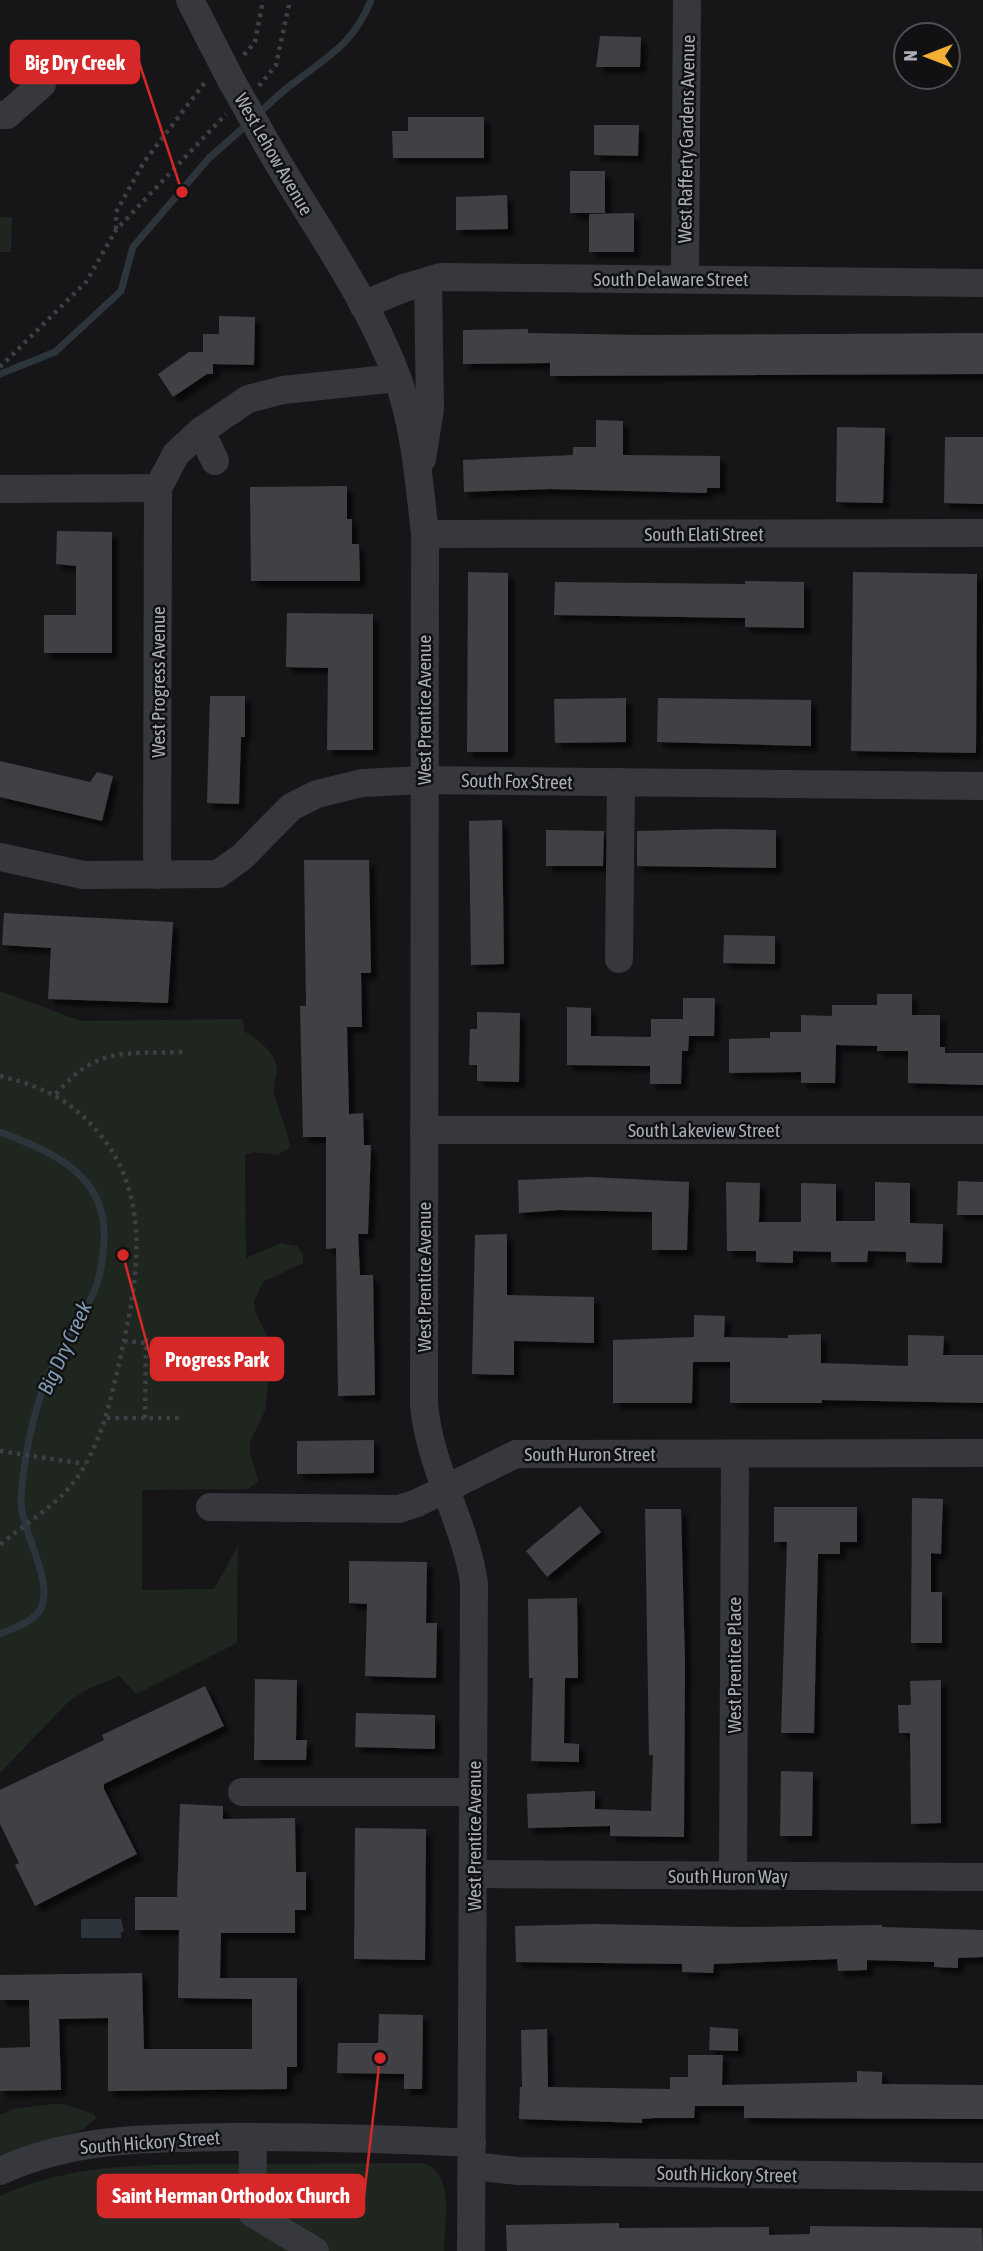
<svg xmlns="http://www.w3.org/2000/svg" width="983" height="2251" font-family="'Asap Condensed',sans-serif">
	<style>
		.green { fill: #1e261f }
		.water { fill: #2c353c }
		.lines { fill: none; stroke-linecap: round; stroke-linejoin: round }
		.stream { stroke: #2c353c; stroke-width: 7 }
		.building { fill: #404145; filter: url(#shadow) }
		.path { stroke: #3d3f44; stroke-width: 4.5; stroke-dasharray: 3.5 5; stroke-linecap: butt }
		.minor { stroke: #37383d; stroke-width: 28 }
		.minor-bridge { stroke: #37383d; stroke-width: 28 }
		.labels { text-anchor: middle; stroke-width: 5; stroke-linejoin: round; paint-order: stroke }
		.street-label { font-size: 19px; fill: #a8adb8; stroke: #111113 }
		.water-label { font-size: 21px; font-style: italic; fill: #7f9bb3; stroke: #111113 }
		.leader { fill: none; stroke: #d62828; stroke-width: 2.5 }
		.callout-dot { fill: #d62828; stroke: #111113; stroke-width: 2.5 }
		.callout { fill: #d62828; stroke: #d62828; stroke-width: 2.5 }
		.callout-label { font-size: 21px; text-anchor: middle; font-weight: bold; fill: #fff }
	</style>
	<defs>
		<filter id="shadow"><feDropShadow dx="6" dy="6" stdDeviation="2" flood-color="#0009"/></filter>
	</defs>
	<rect width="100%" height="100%" fill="#161618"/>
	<!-- green -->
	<g class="green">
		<path d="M 0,217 L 12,217 L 11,252 L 0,252 Z"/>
		<path d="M 0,991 L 81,1021 L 243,1019 L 244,1031 C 259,1041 277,1052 277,1072 C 276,1080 272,1086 274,1094 C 279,1112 287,1127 290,1147 L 278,1155 L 255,1152 L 245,1154 L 246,1258 L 281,1243 L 297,1246 L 303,1255 L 303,1263 L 263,1282 L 254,1301 L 255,1311 L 272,1346 L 265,1411 L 250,1442 L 250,1452 L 258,1481 L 248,1489 L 142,1490 L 142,1590 L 214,1589 L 238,1546 L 237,1643 L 136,1694 L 119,1676 L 86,1690 L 68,1702 L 0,1773 Z"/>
		<path d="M 53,2104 L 63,2104 L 94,2114 L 96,2118 L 84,2129 L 0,2155 L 0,2115 L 14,2109 Z"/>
		<path d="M 423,2163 C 456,2173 444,2222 444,2251 L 0,2251 L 0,2196 C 73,2161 157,2165 236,2164 C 298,2164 360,2163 423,2163 Z"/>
	</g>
	<!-- water -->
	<path class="water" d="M 81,1919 L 121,1919 L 124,1931 L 121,1932 L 121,1938 L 81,1938 Z"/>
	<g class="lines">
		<!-- stream -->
		<g class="stream">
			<path d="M 258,114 C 270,103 282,91 295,82 C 330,55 354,43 371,0"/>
			<path d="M 0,374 L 55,352 L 121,291 L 133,247 L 209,158 L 250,122"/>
			<path d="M 0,1132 C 53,1152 108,1175 104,1241 C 103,1260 100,1281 91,1298 C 81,1319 66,1337 56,1358 C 35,1400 25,1450 21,1497 C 19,1531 60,1588 37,1614 C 28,1624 13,1628 0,1634"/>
		</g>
	</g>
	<!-- building -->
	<g class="building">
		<path d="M 600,36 L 641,37 L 640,67 L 596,67 Z"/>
		<path d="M 408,117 L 484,117 L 484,158 L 393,158 L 392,131 L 408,131 Z"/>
		<path d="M 594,125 L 639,125 L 638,156 L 594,155 Z"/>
		<rect x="570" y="171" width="35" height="42"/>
		<path d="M 507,195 L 508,229 L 456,230 L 456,197 Z"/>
		<path d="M 634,213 L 634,252 L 589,252 L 589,214 Z"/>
		<path d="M 219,316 L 255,317 L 254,365 L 213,364 L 213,374 L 207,374 L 173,397 L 158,374 L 189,352 L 203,352 L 203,334 L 219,334 Z"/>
		<path d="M 528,329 L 528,333 L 644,335 L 983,333 L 983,374 L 550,376 L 550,363 L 463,364 L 463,330 Z"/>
		<path d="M 596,420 L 623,421 L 623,455 L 720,456 L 720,488 L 707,488 L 707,493 L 550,489 L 464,492 L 463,460 L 573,455 L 573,447 L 596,447 Z"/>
		<path d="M 837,427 L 885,428 L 883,503 L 836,502 Z"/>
		<path d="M 945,437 L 983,437 L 983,504 L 944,503 Z"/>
		<path d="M 347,486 L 347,519 L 352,519 L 352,544 L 359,544 L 360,581 L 251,581 L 250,487 Z"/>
		<path d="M 57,531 L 112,532 L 112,653 L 44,653 L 44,615 L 76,615 L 76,566 L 56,564 Z"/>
		<path d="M 468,572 L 508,573 L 508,752 L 467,752 Z"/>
		<path d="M 853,572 L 977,574 L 976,753 L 851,751 Z"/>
		<path d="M 745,581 L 804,582 L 804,628 L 745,627 L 745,618 L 554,615 L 555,582 L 745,584 Z"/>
		<path d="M 287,613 L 373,614 L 373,750 L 327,750 L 328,668 L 286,667 Z"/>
		<path d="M 210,696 L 245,696 L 245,737 L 241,737 L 239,804 L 207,803 Z"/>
		<path d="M 626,698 L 626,742 L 555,743 L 554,699 Z"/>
		<path d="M 658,698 L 811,700 L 811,746 L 657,742 Z"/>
		<path d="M 0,761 L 90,782 L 97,772 L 113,776 L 102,821 L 0,797 Z"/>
		<path d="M 502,820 L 504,964 L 471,965 L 469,821 Z"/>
		<path d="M 719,829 L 776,830 L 776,868 L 637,866 L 637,831 Z"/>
		<path d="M 546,830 L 604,831 L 603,866 L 546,866 Z"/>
		<path d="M 304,860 L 369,860 L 371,973 L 361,973 L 362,1027 L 347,1027 L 349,1114 L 363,1113 L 364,1145 L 371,1145 L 368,1234 L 358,1234 L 360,1275 L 373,1275 L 375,1395 L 338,1396 L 336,1248 L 326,1249 L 326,1137 L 303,1137 L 300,1006 L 306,1006 Z"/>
		<path d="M 4,913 L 173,922 L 168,1003 L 48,999 L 51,948 L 2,945 Z"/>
		<path d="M 724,935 L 775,936 L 775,964 L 723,963 Z"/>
		<path d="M 877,994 L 912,994 L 912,1015 L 940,1015 L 940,1047 L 945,1047 L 945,1053 L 983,1053 L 983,1085 L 908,1083 L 908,1051 L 877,1051 L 877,1046 L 836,1045 L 835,1083 L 801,1083 L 801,1072 L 729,1073 L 729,1039 L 770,1038 L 770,1032 L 801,1032 L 801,1015 L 832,1016 L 832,1005 L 877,1005 Z"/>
		<path d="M 683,998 L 715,998 L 714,1036 L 689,1036 L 688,1051 L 682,1051 L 681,1084 L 650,1084 L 650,1066 L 567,1065 L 567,1007 L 591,1008 L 591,1036 L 651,1037 L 651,1019 L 683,1019 Z"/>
		<path d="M 477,1012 L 520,1013 L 519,1082 L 477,1081 L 477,1065 L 469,1065 L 470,1029 L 477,1029 Z"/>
		<path d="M 590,1177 L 689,1182 L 687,1250 L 652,1250 L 652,1212 L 560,1210 L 519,1213 L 518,1180 Z"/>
		<path d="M 958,1181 L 983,1182 L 983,1215 L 957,1215 Z"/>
		<path d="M 726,1182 L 760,1183 L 759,1222 L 801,1222 L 801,1183 L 836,1184 L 836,1221 L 875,1221 L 875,1182 L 910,1183 L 910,1223 L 943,1224 L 942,1263 L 906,1262 L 906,1252 L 868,1251 L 867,1262 L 831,1262 L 831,1252 L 793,1251 L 793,1263 L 756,1262 L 756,1251 L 727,1251 Z"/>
		<path d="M 507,1234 L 507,1295 L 594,1297 L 594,1343 L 514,1341 L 514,1375 L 472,1374 L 475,1235 Z"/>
		<path d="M 694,1315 L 725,1316 L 724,1337 L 788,1338 L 788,1335 L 821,1334 L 821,1363 L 908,1366 L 908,1335 L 944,1336 L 943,1355 L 983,1355 L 983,1403 L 822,1400 L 822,1403 L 730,1403 L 730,1362 L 693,1362 L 692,1403 L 613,1403 L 613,1340 L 694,1337 Z"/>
		<path d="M 374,1440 L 374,1473 L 297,1474 L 297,1441 Z"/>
		<path d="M 912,1498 L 943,1499 L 941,1554 L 931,1553 L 931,1592 L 942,1592 L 942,1643 L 911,1643 Z"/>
		<path d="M 580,1506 L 601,1532 L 547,1577 L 526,1551 Z"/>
		<path d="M 774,1507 L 857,1507 L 857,1542 L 840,1542 L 840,1554 L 818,1554 L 814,1733 L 781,1733 L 787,1542 L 774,1542 Z"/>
		<path d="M 645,1509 L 681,1509 L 685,1663 L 684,1837 L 610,1836 L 610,1826 L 528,1828 L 527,1794 L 595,1791 L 595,1809 L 651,1811 L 653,1755 L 649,1755 Z"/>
		<path d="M 349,1561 L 427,1562 L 426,1623 L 437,1623 L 436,1678 L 365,1676 L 367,1604 L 349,1603 Z"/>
		<path d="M 577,1598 L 578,1678 L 565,1678 L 564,1743 L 579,1744 L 579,1762 L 531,1761 L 533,1678 L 529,1678 L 528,1599 Z"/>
		<path d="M 255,1679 L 297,1680 L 296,1740 L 307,1740 L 306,1760 L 254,1760 Z"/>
		<path d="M 941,1680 L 941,1823 L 911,1824 L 910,1733 L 899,1733 L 898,1705 L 911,1705 L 910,1681 Z"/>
		<path d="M 205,1686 L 224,1726 L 104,1784 L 104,1789 L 137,1854 L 35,1906 L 15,1865 L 19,1863 L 0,1824 L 0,1790 L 104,1740 L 102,1735 Z"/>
		<path d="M 356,1713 L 435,1715 L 435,1749 L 355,1747 Z"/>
		<path d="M 781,1771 L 813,1772 L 812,1836 L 780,1836 Z"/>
		<path d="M 180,1804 L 223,1806 L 223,1819 L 295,1818 L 296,1872 L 306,1872 L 306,1910 L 295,1910 L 295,1933 L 221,1933 L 220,1978 L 297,1978 L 297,2067 L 287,2067 L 287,2089 L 108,2091 L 108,2018 L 59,2019 L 61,2090 L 0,2091 L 0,2048 L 30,2047 L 29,2000 L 0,2000 L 0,1975 L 142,1973 L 144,2049 L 252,2049 L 252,1999 L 178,1998 L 179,1930 L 135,1930 L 135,1897 L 177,1897 Z"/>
		<path d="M 355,1828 L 426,1829 L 425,1960 L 354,1959 Z"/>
		<path d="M 594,1924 L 742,1927 L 882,1925 L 882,1927 L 983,1930 L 983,1957 L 958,1958 L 958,1968 L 934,1967 L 934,1962 L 867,1960 L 867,1970 L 838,1971 L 837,1959 L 714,1964 L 713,1973 L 682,1972 L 682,1964 L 516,1962 L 515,1926 Z"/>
		<path d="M 379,2014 L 423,2015 L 422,2089 L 404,2089 L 404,2074 L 337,2073 L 338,2043 L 378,2043 Z"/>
		<path d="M 710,2027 L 738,2029 L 738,2051 L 709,2050 Z"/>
		<path d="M 547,2029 L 548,2087 L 670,2089 L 670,2077 L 688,2077 L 688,2055 L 723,2055 L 722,2085 L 857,2082 L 857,2071 L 882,2072 L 882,2084 L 983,2085 L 983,2119 L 744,2118 L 744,2106 L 695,2106 L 694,2118 L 655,2118 L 642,2119 L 642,2123 L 519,2119 L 520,2087 L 522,2087 L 521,2030 Z"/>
		<path d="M 619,2223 L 619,2228 L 769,2227 L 769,2235 L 810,2234 L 810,2226 L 982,2228 L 983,2251 L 507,2251 L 506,2225 Z"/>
	</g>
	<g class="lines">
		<!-- path -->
		<g class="path">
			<path d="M 244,55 L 255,42 L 263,0"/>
			<path d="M 259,86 L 276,65 L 290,0"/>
			<path d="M 116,229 L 116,212 L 144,162 L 206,81"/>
			<path d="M 0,367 L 86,282 L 116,230 L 226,114"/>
			<path d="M 0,1076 C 43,1086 74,1102 102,1137 C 151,1199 138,1278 122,1350 C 112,1394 104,1437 79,1475 C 58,1506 27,1521 0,1545"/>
			<path d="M 56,1094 C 97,1046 125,1054 183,1052"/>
			<path d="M 124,1341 L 146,1343"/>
			<path d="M 107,1418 L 179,1418"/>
			<path d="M 145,1418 L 146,1333"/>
			<path d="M 0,1451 L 85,1464"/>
		</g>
		<!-- minor -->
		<g class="minor">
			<path d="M 190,0 L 231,80"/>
			<path d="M 0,115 L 7,115 L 42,84"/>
			<path d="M 267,144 C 311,221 366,294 397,377 C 415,426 419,482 425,534 L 424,1404 C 429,1466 465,1522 474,1583 L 471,2251"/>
			<path d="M 685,279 L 687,0"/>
			<path d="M 363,305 L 404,288 L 441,277 L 983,283"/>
			<path d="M 201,431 L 215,461"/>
			<path d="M 422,459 L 430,409 L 428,281"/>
			<path d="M 0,489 L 158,488"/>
			<path d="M 425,534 L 983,533"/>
			<path d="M 0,857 L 83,875 L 218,874 L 242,857 L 291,807 L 317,794 L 362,783 L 424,780 L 983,786"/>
			<path d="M 157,875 L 158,488 L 176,454 L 201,431 L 248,399 L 283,390 L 397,378"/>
			<path d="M 619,959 L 621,782"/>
			<path d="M 424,1130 L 983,1130"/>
			<path d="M 210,1507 L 399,1509 L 417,1503 L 516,1454 L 983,1453"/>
			<path d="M 242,1792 L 473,1792"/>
			<path d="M 473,1874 L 983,1877"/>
			<path d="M 733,1876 L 735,1454"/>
			<path d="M 253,2137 L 252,2213 L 315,2251"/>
			<path d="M 472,2166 L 518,2171 L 983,2177"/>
			<path d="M 0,2171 C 74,2137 151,2138 231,2137 C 311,2137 392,2139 472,2143"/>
		</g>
		<!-- minor-bridge -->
		<path class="minor-bridge" d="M 231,80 L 267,144"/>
	</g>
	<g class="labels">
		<!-- street labels -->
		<g class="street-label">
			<text transform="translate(686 139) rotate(-89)" y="7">West Rafferty Gardens Avenue</text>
			<text transform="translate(274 154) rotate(60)" y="7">West Lehow Avenue</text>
			<text x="671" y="286">South Delaware Street</text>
			<text x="704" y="541">South Elati Street</text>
			<text transform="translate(158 682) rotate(-90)" y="7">West Progress Avenue</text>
			<text transform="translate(424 710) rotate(-90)" y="7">West Prentice Avenue</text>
			<text transform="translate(517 781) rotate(1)" y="7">South Fox Street</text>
			<text x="704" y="1137">South Lakeview Street</text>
			<text transform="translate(424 1277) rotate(-90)" y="7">West Prentice Avenue</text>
			<text x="590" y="1461">South Huron Street</text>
			<text transform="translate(734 1665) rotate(-90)" y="7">West Prentice Place</text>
			<text transform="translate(474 1836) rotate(-90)" y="7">West Prentice Avenue</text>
			<text x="728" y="1883">South Huron Way</text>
			<text transform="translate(150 2142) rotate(-4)" y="7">South Hickory Street</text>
			<text transform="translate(727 2174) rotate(1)" y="7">South Hickory Street</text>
		</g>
		<!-- water labels -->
		<g class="water-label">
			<text transform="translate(65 1348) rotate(-65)" y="7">Big Dry Creek</text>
		</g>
	</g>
	<!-- callouts -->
	<path class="leader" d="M182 192L139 62M123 1255L151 1359M380 2058L364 2196"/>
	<g class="callout-dot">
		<circle cx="182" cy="192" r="7"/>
		<circle cx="123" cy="1255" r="7"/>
		<circle cx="380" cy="2058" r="7"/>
	</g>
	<g class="callout">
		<rect x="11" y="41" width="128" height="42" rx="7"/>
		<rect x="151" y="1338" width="132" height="42" rx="7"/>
		<rect x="98" y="2175" width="266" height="42" rx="7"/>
	</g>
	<g class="callout-label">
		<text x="75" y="70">Big Dry Creek</text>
		<text x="217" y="1367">Progress Park</text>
		<text x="231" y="2203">Saint Herman Orthodox Church</text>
	</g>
	<!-- north arrow -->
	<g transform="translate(927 56) rotate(270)"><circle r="33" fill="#111113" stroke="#4d4f55" stroke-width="2"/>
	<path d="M0-5L12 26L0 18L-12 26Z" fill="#f2b134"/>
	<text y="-10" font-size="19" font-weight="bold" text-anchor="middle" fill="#a8adb8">N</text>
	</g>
</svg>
